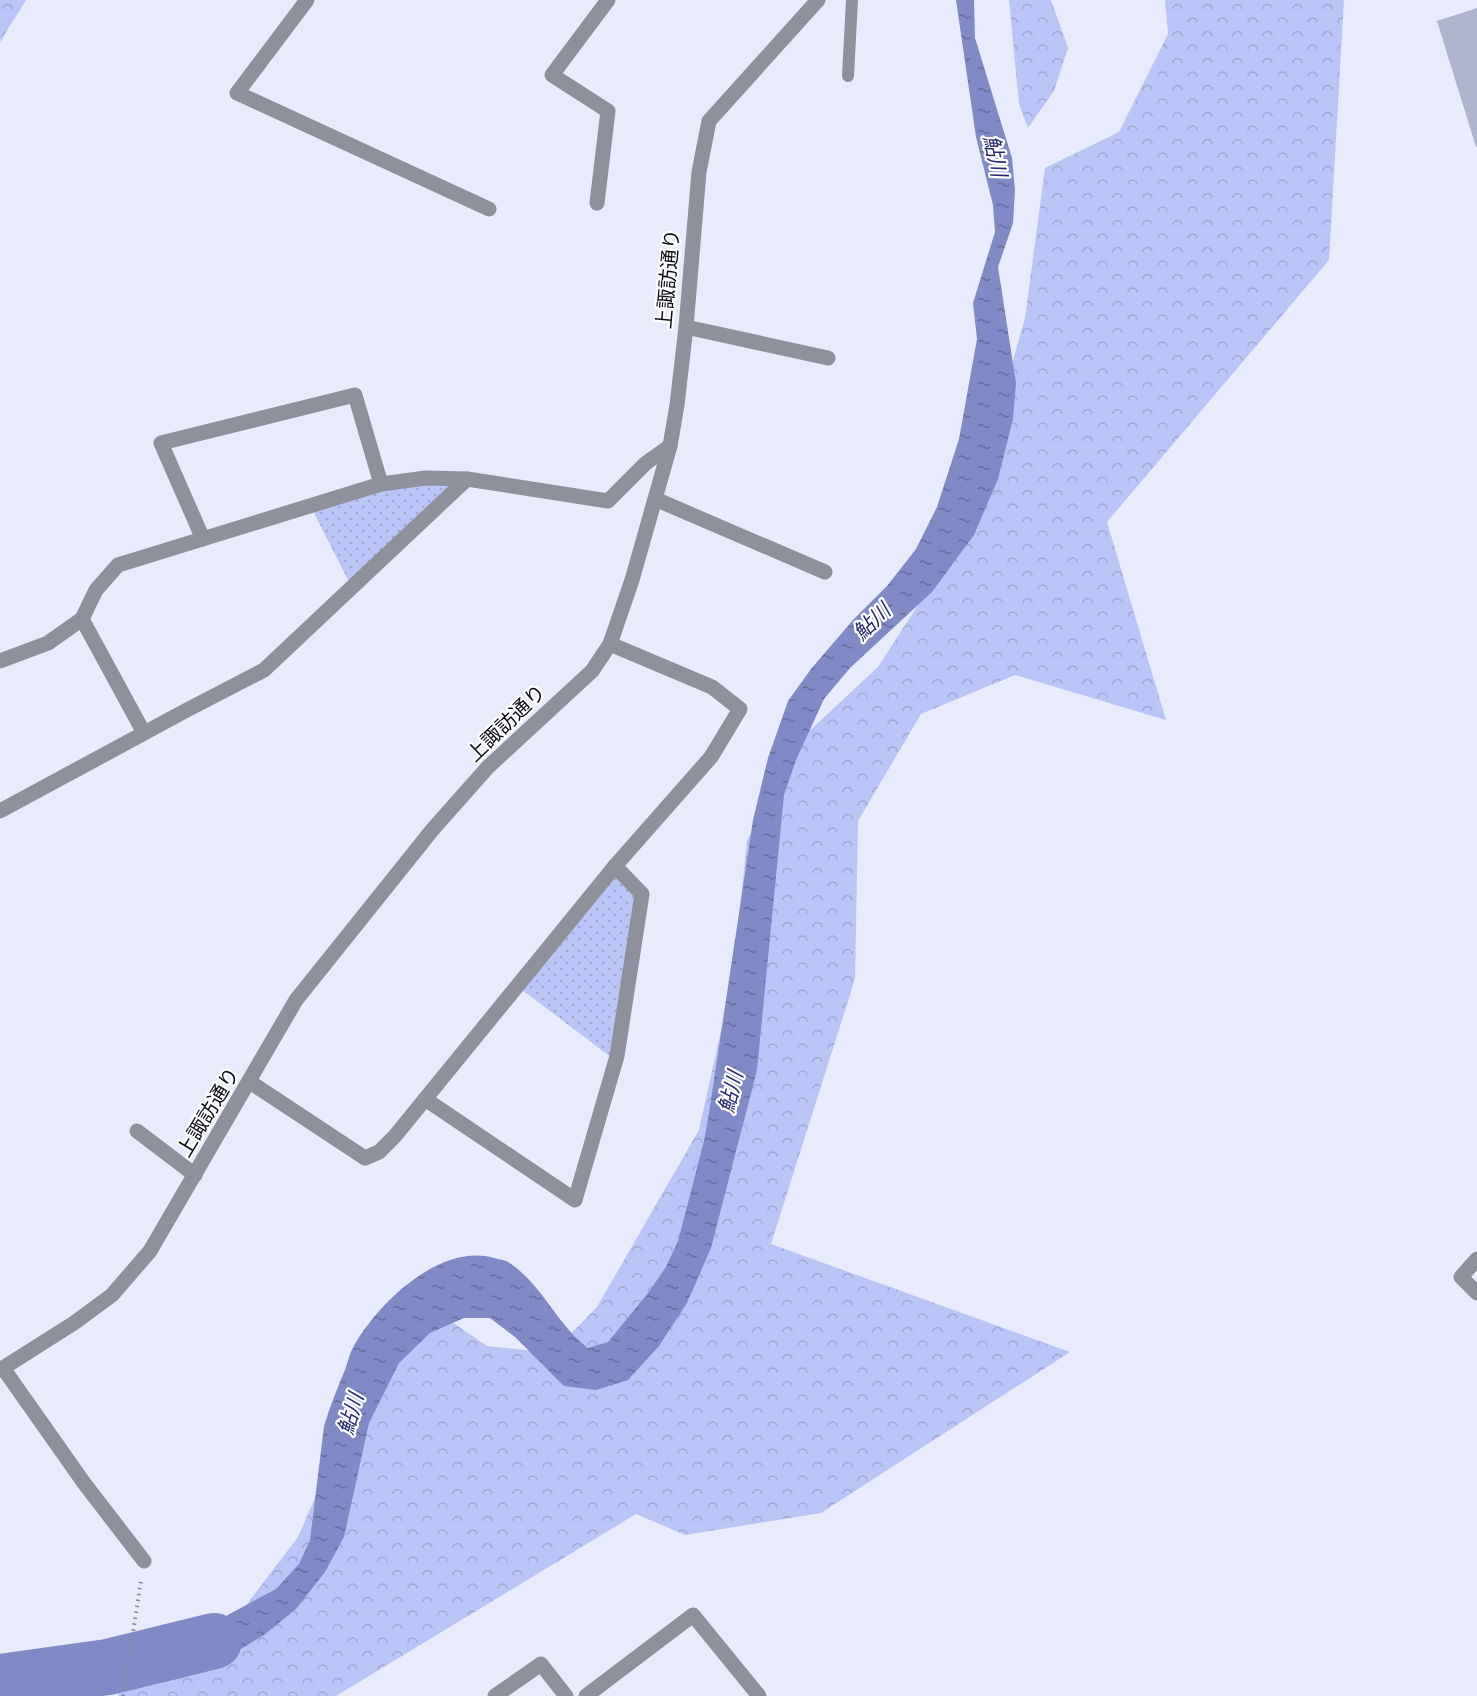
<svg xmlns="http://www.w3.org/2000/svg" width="1477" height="1696" font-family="Literata,'Noto Sans JP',serif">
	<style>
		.grass { fill: url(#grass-dots) }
		.forest { fill: url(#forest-crowns) }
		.water { fill: url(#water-ripples) }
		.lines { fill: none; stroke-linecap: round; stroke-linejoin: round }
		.river { stroke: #808ac6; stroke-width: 56 }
		.building { fill: #b0b5cf }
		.path { stroke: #888b97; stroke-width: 4; stroke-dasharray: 1.5 4.5; stroke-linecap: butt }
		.lane { stroke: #8e909b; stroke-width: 12 }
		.street { stroke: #8e909b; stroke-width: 15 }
		.labels { text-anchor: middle; stroke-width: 4.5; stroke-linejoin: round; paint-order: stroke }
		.street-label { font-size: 20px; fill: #0b0d15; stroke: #fff }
		.water-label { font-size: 21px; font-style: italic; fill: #282b72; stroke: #fff }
	</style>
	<defs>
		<pattern id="grass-dots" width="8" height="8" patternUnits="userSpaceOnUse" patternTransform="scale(1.5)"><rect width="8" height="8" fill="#bac5f7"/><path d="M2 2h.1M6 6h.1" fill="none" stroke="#9fa8d3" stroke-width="1.8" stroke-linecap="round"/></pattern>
		<pattern id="forest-crowns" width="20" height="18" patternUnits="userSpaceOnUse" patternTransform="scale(1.5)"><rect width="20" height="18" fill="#bac5f7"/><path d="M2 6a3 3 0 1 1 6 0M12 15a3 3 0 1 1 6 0" fill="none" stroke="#9fa8d3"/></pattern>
		<pattern id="water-ripples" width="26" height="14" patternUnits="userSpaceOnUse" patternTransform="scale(1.5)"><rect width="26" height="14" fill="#808ac6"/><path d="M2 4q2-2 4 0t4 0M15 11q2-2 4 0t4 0" fill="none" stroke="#676fa0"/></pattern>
	</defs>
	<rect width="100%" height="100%" fill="#e7ebfb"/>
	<!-- grass -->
	<g class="grass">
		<path d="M 467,479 L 350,584 L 312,509 L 381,484 Z"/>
		<path d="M 615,866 L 642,894 L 616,1061 L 517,986 Z"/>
	</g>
	<!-- forest -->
	<g class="forest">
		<path d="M 0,0 L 26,0 L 0,42 Z"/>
		<path d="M 1009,0 L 1051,0 L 1068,48 L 1054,91 L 1028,128 L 1019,104 Z"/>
		<path d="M 1165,0 L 1344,0 L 1329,260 L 1107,522 L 1166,720 L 1015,675 L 921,714 L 858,821 L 855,979 L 771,1244 L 1070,1352 L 821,1513 L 685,1535 L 636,1514 L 336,1696 L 118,1696 L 120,1686 L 129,1669 L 187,1646 L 244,1608 L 298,1537 L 336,1450 L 433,1309 L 487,1346 L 552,1353 L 597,1307 L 699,1130 L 733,977 L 747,841 L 792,747 L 878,667 L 964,534 L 1025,318 L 1045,168 L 1119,132 L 1168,34 Z"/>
	</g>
	<!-- water -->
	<g class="water">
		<path d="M 956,0 L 974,0 L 975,38 L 1012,158 L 1015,190 L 1013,223 L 998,267 L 1016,383 L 1013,419 L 998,479 L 974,535 L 932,592 L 850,668 L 824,699 L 796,760 L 784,795 L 757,1070 L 711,1248 L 687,1303 L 659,1346 L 628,1380 L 596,1390 L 564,1386 L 515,1337 L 490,1318 L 464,1318 L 430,1333 L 399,1363 L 369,1423 L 344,1537 L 325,1572 L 296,1609 L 264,1635 L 229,1656 L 182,1678 L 135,1687 L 147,1633 L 211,1624 L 276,1589 L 299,1564 L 310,1540 L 324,1426 C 330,1407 337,1388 345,1370 C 348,1361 350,1352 355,1344 C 380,1301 441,1243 494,1258 C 500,1260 507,1260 511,1264 C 543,1286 558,1326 588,1348 L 608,1342 L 648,1293 L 666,1267 L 678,1241 L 704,1141 L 709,1113 L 753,820 L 768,758 L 788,701 L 811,669 L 853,620 L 887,586 L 916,549 L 937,507 L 959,439 L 977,339 L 973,303 L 995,232 L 993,205 L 976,137 Z"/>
		<path d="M 121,1639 L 112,1692 L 78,1696 L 0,1696 L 0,1663 Z"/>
	</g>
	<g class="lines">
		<!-- river -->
		<path class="river" d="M 0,1682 L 108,1667 L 214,1641"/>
	</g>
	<!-- building -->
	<path class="building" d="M 1477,8 L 1477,147 L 1476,147 L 1437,21 Z"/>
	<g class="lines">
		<!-- path -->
		<path class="path" d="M 123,1696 L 141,1581"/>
		<!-- lane -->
		<path class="lane" d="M 848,76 L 852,0"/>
		<!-- street -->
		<g class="street">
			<path d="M 307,0 L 237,93 L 489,209"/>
			<path d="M 597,203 L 608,111 L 552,75 L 608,0"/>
			<path d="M 686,327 L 828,358"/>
			<path d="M 655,499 L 825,572"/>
			<path d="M 203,539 L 161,443 L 355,395 L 381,484"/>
			<path d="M 82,619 L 144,733"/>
			<path d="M 0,661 L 48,643 L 82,619 L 96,590 L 118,565 L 381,484 L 426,478 L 467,479 L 608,501 L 646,463 L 670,446"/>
			<path d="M 0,811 L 185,711 L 264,670 L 467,479"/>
			<path d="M 250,1082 L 365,1158 L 379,1152 L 395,1136 L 615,866 L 711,757 L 740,709 L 712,687 L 610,644"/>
			<path d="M 425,1099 L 575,1200 L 617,1056 L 642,894 L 615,866"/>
			<path d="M 137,1131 L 195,1175"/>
			<path d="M 1477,1259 L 1461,1277 L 1477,1293"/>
			<path d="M 3,1368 L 84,1483 L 144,1561"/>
			<path d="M 0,1370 L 74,1323 L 112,1295 L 150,1251 L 296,1000 L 433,829 L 488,767 L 592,671 L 610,644 L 632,580 L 670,446 L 677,405 L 686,327 L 699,172 L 709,121 L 818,0"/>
			<path d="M 495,1696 L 541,1664 L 566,1696"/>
			<path d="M 586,1696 L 693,1615 L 759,1696"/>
		</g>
	</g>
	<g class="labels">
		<!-- street labels -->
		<g class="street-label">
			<text transform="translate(668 279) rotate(-85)" y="7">上諏訪通り</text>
			<text transform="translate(506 723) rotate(-44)" y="7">上諏訪通り</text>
			<text transform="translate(208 1112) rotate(-59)" y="7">上諏訪通り</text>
		</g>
		<!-- water labels -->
		<g class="water-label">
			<text transform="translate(995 156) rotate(78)" y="7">鮎川</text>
			<text transform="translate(872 622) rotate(-44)" y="7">鮎川</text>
			<text transform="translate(731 1092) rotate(-76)" y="7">鮎川</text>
			<text transform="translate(351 1414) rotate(-74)" y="7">鮎川</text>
		</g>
	</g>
</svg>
